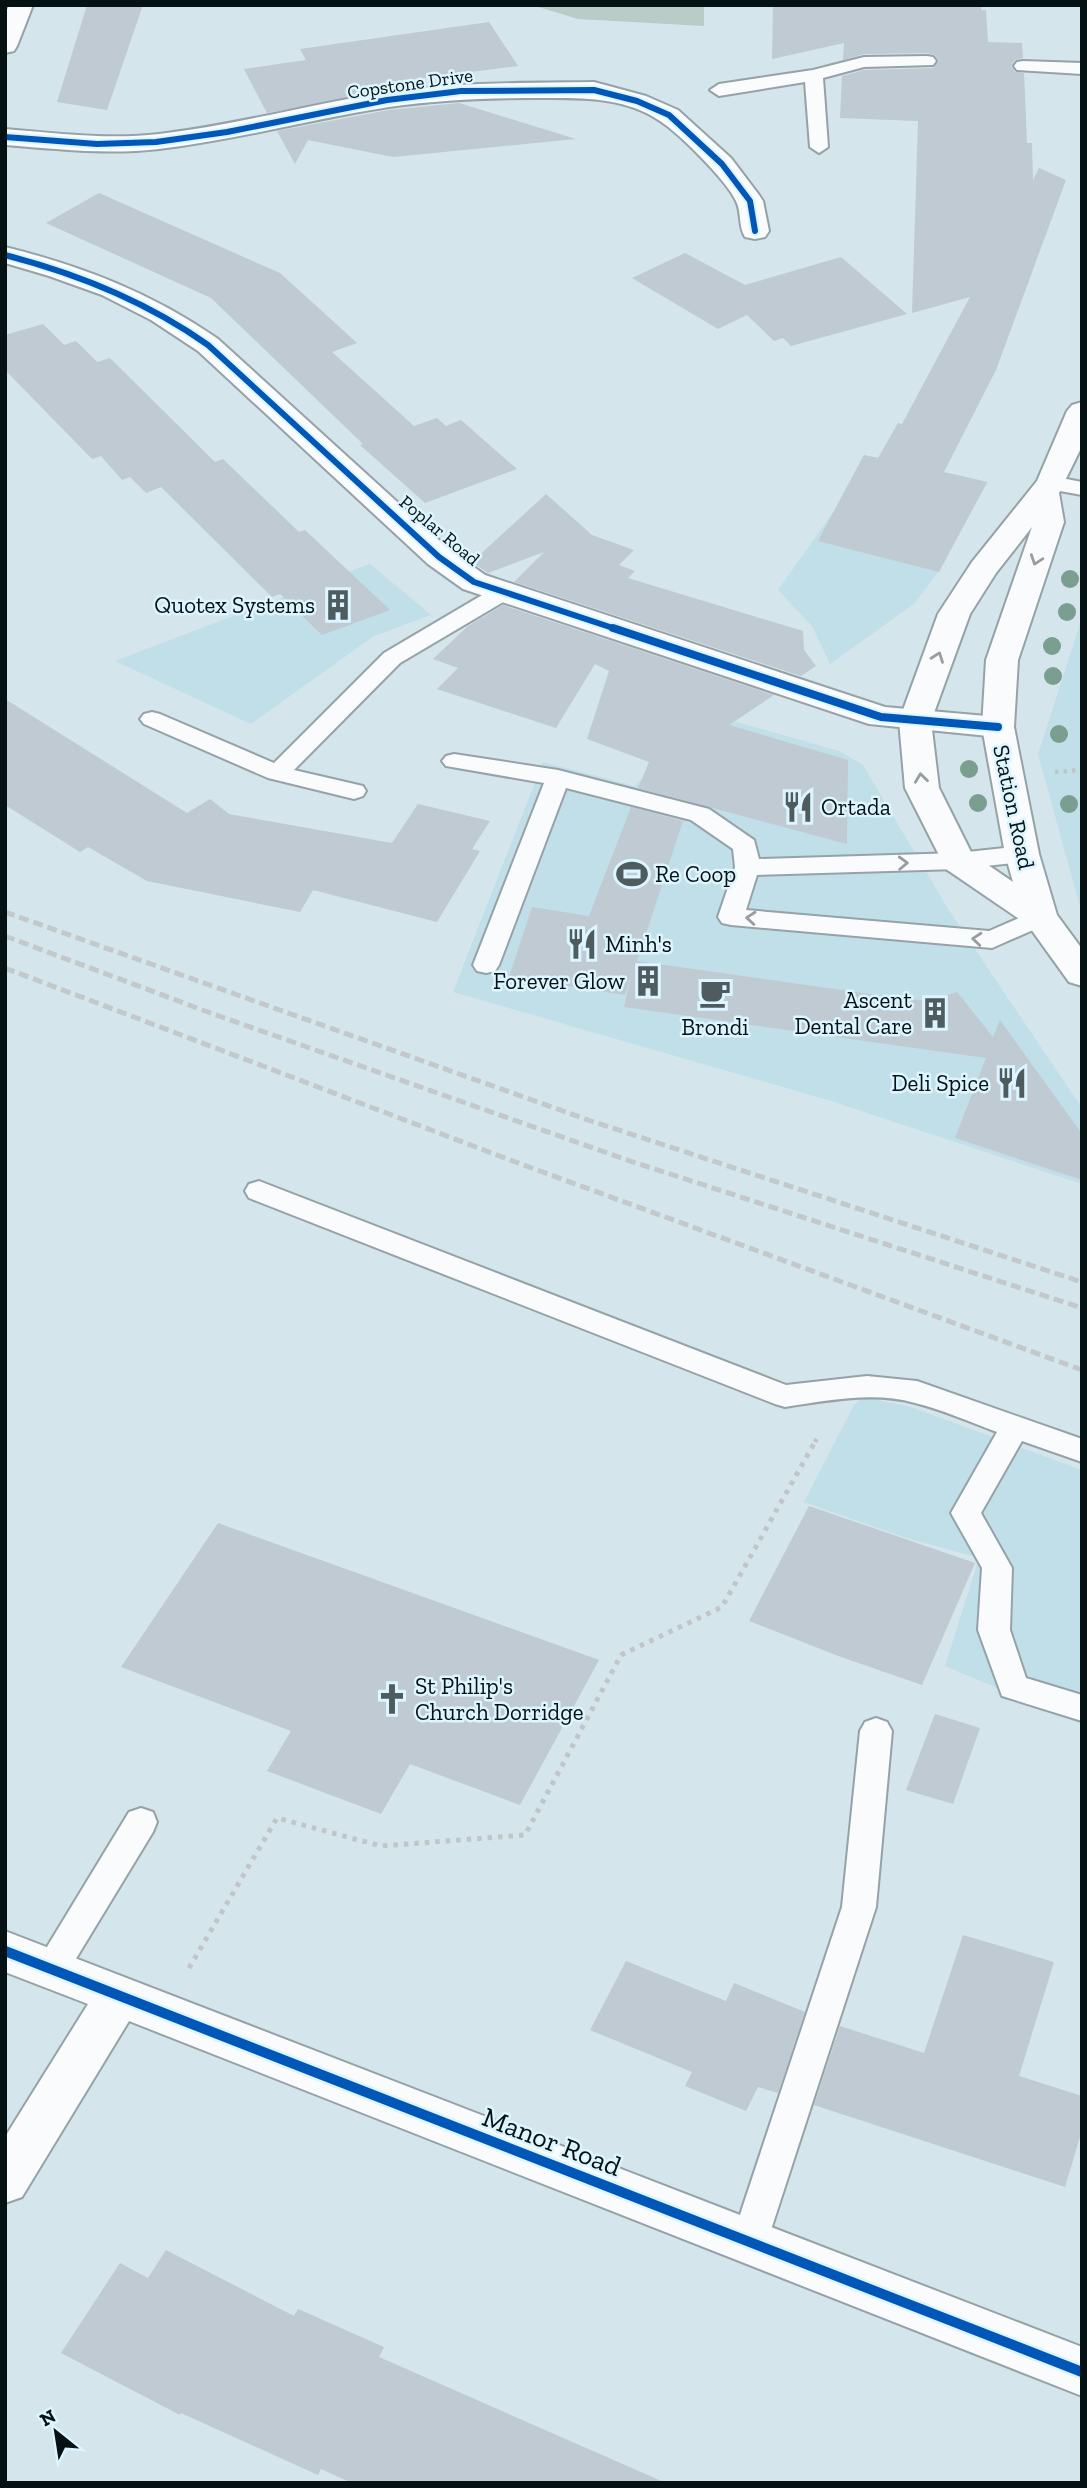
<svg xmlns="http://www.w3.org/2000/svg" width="1087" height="2488" font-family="'Zilla Slab',serif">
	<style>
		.built { fill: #c1dfe9 }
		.green { fill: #b9ccc7 }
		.building { fill: #bfcad2 }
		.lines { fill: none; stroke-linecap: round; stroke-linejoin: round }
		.lane-casing { stroke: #95a2a7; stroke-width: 4 }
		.street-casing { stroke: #95a2a7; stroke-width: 4 }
		.secondary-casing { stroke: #95a2a7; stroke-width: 4 }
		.path-far1 { stroke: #c0c6c8; stroke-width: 4.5; stroke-dasharray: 3.5 5; stroke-linecap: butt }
		.path { stroke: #c0c6c8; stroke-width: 5; stroke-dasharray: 4.5 6; stroke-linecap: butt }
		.lane { fill: #f9fbfc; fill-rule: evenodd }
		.street { fill: #f9fbfc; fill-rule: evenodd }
		.secondary { fill: #f9fbfc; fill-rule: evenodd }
		.rail { stroke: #c3c8ca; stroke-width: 5; stroke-dasharray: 10 5; stroke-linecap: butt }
		.cycleway-far2-casing { stroke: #dcf5ff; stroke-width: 10 }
		.cycleway-far1-casing { stroke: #dcf5ff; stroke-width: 12 }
		.cycleway-casing { stroke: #dcf5ff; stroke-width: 15 }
		.cycleway-far2 { stroke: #0057b8; stroke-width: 6 }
		.cycleway-far1 { stroke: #0057b8; stroke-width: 8 }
		.cycleway { stroke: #0057b8; stroke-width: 10 }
		.tree { fill: #7a9e8f }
		.oneway { stroke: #989d9f }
		.labels { text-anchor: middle; stroke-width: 5; stroke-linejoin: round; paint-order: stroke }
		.far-street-label { font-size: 19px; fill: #061114; stroke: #dcf5ff }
		.poi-label { font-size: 23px; fill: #061114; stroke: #dcf5ff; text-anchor: end }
		.street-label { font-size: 23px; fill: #061114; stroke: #dcf5ff }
		.near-street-label { font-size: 28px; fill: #061114; stroke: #dcf5ff }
	</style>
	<rect width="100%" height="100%" fill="#d4e5eb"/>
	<!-- built -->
	<g class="built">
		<path d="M 864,455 L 988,482 L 938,572 L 915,603 L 830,664 L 812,626 L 778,590 L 832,514 Z"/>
		<path d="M 370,564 L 431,615 L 374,636 L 251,724 L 115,661 Z"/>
		<path d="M 1082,618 L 1082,914 L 1038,754 Z"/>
		<path d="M 702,712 L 839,751 L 863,765 L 948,909 L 1082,1108 L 1082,1184 L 828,1100 L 453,992 L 543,762 L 635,786 Z"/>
		<path d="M 863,1397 L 911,1407 L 1082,1470 L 1082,1724 L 945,1666 L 979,1558 L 903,1537 L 804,1502 L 854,1405 Z"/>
	</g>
	<!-- green -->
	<path class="green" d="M 532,5 L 704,5 L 704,26 L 578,19 Z"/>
	<!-- building -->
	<g class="building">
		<path d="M 87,5 L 143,5 L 107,110 L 57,102 Z"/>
		<path d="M 773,5 L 981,5 L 981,10 L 986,10 L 988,42 L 1022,43 L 1023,58 L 1015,60 L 1011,66 L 1015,72 L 1024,73 L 1027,143 L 1032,143 L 1033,180 L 1039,168 L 1066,180 L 996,370 L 944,472 L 987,482 L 939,572 L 818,541 L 864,455 L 878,458 L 898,423 L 902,424 L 970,297 L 912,313 L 918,121 L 840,118 L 842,76 L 864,70 L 933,68 L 939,61 L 935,55 L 927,53 L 864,54 L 843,60 L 844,43 L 772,59 Z"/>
		<path d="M 489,22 L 518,66 L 393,82 L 408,87 L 267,113 L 244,69 L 306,60 L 300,49 Z"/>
		<path d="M 459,103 L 576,139 L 393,157 L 308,140 L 295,164 L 277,131 L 389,110 Z"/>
		<path d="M 99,193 L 280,273 L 357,343 L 332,352 L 414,426 L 437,418 L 446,426 L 461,420 L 517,469 L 425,503 L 360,445 L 363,444 L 211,298 L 46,223 Z"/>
		<path d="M 685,253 L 745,285 L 841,257 L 907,314 L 791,346 L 783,338 L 774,341 L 747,315 L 718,329 L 632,278 Z"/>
		<path d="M 43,324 L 64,345 L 76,341 L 97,362 L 110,358 L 215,462 L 223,459 L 299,532 L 305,530 L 390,610 L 322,635 L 280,594 L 272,597 L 161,487 L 146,493 L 130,477 L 122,480 L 101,456 L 92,459 L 5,370 L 5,335 Z"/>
		<path d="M 546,494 L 592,535 L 634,550 L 619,565 L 635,571 L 628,578 L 803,631 L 804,650 L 816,666 L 801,676 L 514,582 L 544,552 L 488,573 L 472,562 Z"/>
		<path d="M 503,605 L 774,695 L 729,725 L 848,760 L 847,844 L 638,788 L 649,762 L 587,739 L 609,671 L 595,664 L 556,728 L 437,689 L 458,668 L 433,659 L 468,626 Z"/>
		<path d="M 5,699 L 187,813 L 210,799 L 229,814 L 392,843 L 418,804 L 490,821 L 472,849 L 480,851 L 437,922 L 313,890 L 300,912 L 147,881 L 88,847 L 80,852 L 5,805 Z"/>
		<path d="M 631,807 L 683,821 L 637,961 L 899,998 L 931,1001 L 957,992 L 993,1037 L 1000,1020 L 1082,1134 L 1082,1180 L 955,1138 L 986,1058 L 624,1007 L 631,977 L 625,995 L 509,977 L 532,907 L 589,916 Z"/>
		<path d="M 809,1506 L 975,1563 L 922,1685 L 841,1657 L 749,1621 Z"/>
		<path d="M 218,1523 L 599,1660 L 520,1805 L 410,1764 L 381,1814 L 267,1771 L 291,1731 L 121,1667 Z"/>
		<path d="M 935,1714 L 980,1728 L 953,1804 L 906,1790 Z"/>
		<path d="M 963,1935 L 1054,1962 L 1019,2076 L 1082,2096 L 1082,2130 L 1065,2187 L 814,2105 L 840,2026 L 924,2053 Z"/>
		<path d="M 626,1961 L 726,2001 L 734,1983 L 805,2012 L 778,2093 L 758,2087 L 746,2111 L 685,2086 L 692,2072 L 590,2030 Z"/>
		<path d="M 166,2250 L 294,2316 L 298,2309 L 384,2347 L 379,2357 L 666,2483 L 352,2483 L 321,2469 L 318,2475 L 181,2413 L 180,2415 L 61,2353 L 120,2263 L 148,2278 Z"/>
	</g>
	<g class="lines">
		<defs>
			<g id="lane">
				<path d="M 927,56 L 933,57 L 936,61 L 933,65 L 864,67 L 823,78 L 828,147 L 819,153 L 810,147 L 805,82 L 719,96 L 710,90 L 719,84 L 813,70 L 864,57 Z"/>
				<path d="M 1023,61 L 1082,63 L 1082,74 L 1017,70 L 1014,66 L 1017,62 Z"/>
				<path d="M 1051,476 L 1082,482 L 1082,495 L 1043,488 L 1040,483 L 1043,478 Z"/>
				<path d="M 502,586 L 510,588 L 513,593 L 510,598 L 400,663 L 294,770 L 363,786 L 366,791 L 363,796 L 354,799 L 268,778 L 144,724 L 140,719 L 144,714 L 152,712 L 160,714 L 274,763 L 384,653 L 494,588 Z"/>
				<path d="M 454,754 L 558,770 L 709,809 L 754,840 L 759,859 L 958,853 L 1022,846 L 1031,848 L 1034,854 L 1031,860 L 1022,862 L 958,869 L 757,875 L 746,910 L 989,931 L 1040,909 L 1049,911 L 1053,917 L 1049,923 L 992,948 L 731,925 L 722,923 L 718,917 L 735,867 L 733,849 L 691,820 L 566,788 L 499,965 L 495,971 L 486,973 L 477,971 L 473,965 L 544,783 L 446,766 L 442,761 L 446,756 Z"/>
				<path d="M 259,1181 L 786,1385 L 867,1376 L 917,1381 L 1082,1439 L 1082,1462 L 1022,1441 L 981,1513 L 1012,1568 L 1010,1630 L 1026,1678 L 1082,1695 L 1082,1721 L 1002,1696 L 978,1630 L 982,1568 L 951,1513 L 997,1432 C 970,1422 943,1410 915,1403 C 873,1391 827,1401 785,1407 L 775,1404 L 249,1198 L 245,1191 L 249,1184 Z"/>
				<path d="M 876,1718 L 887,1722 L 892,1731 L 876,1907 L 767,2242 L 762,2254 L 749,2259 L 736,2254 L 731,2242 L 842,1907 L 860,1731 L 865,1722 Z"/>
				<path d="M 141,1808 L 153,1812 L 157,1822 L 153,1832 L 63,1980 L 51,1985 L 39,1980 L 34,1970 L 39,1960 L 129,1812 Z"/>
			</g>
			<g id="street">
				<path d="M 9,5 L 33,5 L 17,46 L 14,51 L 5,53 L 5,14 Z"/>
				<path d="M 594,82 L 646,96 L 678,110 L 731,158 L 759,195 L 763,201 L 769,231 L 765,237 L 755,239 L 745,237 C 738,226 742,213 736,201 C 727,181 679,133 660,121 C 624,96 578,98 537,98 C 487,98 438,100 389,107 C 312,119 236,140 159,149 C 108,155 56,149 5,145 L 5,129 C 56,133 108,140 159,134 C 236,125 311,104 388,92 C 456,82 525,83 594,82 Z"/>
				<path d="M 5,247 C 82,266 152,293 218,339 L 450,550 L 485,575 L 885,707 L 998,717 L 1010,720 L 1014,727 L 1010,734 L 998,737 L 869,724 L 463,589 L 428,564 L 198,351 L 151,320 L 102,295 L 49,276 L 5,263 Z"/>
				<path d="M 5,1931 L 1082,2347 L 1082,2396 L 129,2021 L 22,2197 L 5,2203 L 5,2137 L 88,2004 L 5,1972 Z"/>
			</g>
			<path id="secondary" d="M 1082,402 L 1082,446 L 1059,493 L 1064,522 L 1018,660 L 1014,727 L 1039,854 L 1057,915 L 1082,949 L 1082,986 L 1069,982 L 1028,925 L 946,869 L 905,788 L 899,721 L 938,614 L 972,562 L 1037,481 L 1067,411 L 1072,405 ZM 1032,527 L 986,660 L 982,727 L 1005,854 L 1013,882 L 972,854 L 939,788 L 931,721 L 970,614 L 996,573 Z"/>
		</defs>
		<!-- lane casing -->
		<use href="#lane" class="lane-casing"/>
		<!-- street casing -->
		<use href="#street" class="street-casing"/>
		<!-- secondary casing -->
		<use href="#secondary" class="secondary-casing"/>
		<!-- path-far1 -->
		<g class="path-far1">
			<path d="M 1055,772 L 1082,770"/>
			<path d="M 815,1442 L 819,1435"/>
		</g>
		<!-- path -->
		<path class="path" d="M 189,1968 L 277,1818 L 381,1846 L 525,1835 L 621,1655 L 722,1607 L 816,1440"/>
		<!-- lane -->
		<use href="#lane" class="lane"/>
		<!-- street -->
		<use href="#street" class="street"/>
		<!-- secondary -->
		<use href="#secondary" class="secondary"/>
		<!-- rail -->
		<g class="rail">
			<path d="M 5,912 L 591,1121 L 1082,1282"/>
			<path d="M 5,936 L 205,1011 L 630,1161 L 1082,1308"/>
			<path d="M 5,968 L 510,1160 L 1082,1370"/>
		</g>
		<defs>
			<g id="cycleway-far2">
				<path d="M 5,137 L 97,144 L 156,142 L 227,132 L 387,100 L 461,91 L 594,90 L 637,101 L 669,115 L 722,164 L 750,201 L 755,231"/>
				<path d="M 5,255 C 79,274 146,301 208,345 L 439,557 L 474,582 L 619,630"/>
			</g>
			<path id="cycleway-far1" d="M 613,628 L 881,717 L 998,727"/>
			<path id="cycleway" d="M 5,1951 L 1082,2372"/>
		</defs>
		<!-- cycleway-far2 casing -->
		<use href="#cycleway-far2" class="cycleway-far2-casing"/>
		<!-- cycleway-far1 casing -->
		<use href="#cycleway-far1" class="cycleway-far1-casing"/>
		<!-- cycleway casing -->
		<use href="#cycleway" class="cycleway-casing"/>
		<!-- cycleway-far2 -->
		<use href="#cycleway-far2" class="cycleway-far2"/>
		<!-- cycleway-far1 -->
		<use href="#cycleway-far1" class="cycleway-far1"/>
		<!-- cycleway -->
		<use href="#cycleway" class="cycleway"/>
	</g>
	<!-- trees -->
	<g class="tree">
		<circle cx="1070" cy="579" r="9"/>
		<circle cx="1067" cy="612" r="9"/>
		<circle cx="1052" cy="646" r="9"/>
		<circle cx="1053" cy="676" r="9"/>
		<circle cx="1059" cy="734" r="9"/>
		<circle cx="969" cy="769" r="9"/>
		<circle cx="978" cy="803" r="9"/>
		<circle cx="1069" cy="804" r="9"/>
	</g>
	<!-- one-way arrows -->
	<defs><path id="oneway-chevron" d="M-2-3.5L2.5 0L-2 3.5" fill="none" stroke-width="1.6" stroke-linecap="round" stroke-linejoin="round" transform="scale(1.75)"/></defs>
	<g class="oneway">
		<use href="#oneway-chevron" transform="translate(1036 560) rotate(109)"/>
		<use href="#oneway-chevron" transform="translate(938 657) rotate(-70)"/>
		<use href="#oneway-chevron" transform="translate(921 778) rotate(-97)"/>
		<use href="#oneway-chevron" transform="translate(903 863) rotate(-2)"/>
		<use href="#oneway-chevron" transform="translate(751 918) rotate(-175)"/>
		<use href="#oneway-chevron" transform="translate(977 939) rotate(-175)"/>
	</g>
	<!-- icons -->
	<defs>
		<symbol id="building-bare" viewBox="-9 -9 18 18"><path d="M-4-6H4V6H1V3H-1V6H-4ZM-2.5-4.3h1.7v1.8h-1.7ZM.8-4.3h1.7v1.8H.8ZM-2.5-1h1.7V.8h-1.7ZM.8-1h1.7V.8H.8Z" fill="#4e5b5f" stroke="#dcf5ff" stroke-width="2.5" paint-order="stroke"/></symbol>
		<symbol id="restaurant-bare" viewBox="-9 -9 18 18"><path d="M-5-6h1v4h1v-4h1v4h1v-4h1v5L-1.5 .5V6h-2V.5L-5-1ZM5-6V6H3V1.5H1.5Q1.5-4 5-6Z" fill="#4e5b5f" stroke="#dcf5ff" stroke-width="2.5" paint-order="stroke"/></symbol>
		<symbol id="stadium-bare" viewBox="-9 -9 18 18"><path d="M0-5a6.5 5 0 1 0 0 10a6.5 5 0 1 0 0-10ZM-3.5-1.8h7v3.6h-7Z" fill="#4e5b5f" stroke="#dcf5ff" stroke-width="2.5" paint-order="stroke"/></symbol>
		<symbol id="cafe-bare" viewBox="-9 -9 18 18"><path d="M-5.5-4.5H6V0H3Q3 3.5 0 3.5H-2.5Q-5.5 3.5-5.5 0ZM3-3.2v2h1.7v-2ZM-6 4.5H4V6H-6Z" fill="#4e5b5f" stroke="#dcf5ff" stroke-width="2.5" paint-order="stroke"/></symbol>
		<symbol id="church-bare" viewBox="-9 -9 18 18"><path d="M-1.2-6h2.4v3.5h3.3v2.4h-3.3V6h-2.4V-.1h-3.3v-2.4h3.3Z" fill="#4e5b5f" stroke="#dcf5ff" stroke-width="2.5" paint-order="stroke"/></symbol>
	</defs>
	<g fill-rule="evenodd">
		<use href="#building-bare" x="316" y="583" width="44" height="44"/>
		<use href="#restaurant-bare" x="776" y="785" width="44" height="44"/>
		<use href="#stadium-bare" x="610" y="852" width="44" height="44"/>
		<use href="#restaurant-bare" x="560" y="922" width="44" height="44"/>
		<use href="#building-bare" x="626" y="959" width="44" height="44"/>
		<use href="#cafe-bare" x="693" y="971" width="44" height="44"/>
		<use href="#building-bare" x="913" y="991" width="44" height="44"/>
		<use href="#restaurant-bare" x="990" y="1061" width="44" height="44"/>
		<use href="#church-bare" x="370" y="1677" width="44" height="44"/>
	</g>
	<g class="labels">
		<!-- far-street labels -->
		<g class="far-street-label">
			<text transform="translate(410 83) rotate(-8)" y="7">Copstone Drive</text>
			<text transform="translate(440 530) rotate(40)" y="7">Poplar Road</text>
		</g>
		<!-- poi labels -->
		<g class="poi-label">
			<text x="315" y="613">Quotex Systems</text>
			<text x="821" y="815" text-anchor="start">Ortada</text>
			<text x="655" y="882" text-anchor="start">Re Coop</text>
			<text x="605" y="952" text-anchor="start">Minh's</text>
			<text x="625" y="989">Forever Glow</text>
			<text x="912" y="1008">Ascent<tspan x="912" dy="26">Dental Care</tspan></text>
			<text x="715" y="1035" text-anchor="middle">Brondi</text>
			<text x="989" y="1091">Deli Spice</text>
			<text x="415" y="1694" text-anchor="start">St Philip's<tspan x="415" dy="26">Church Dorridge</tspan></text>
		</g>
		<!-- street labels -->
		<g class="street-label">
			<text transform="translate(1014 807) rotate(78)" y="8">Station Road</text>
		</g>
		<!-- near-street labels -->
		<g class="near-street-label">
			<text transform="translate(552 2141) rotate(21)" y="10">Manor Road</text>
		</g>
	</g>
	<!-- border -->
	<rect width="1087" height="2488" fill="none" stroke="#061114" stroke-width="14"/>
	<!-- north arrow -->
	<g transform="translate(56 2432) rotate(330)" stroke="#dcf5ff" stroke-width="5" paint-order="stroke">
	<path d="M0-5L12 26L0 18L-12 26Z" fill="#061114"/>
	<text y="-10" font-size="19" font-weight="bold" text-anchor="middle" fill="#061114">N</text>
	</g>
</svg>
